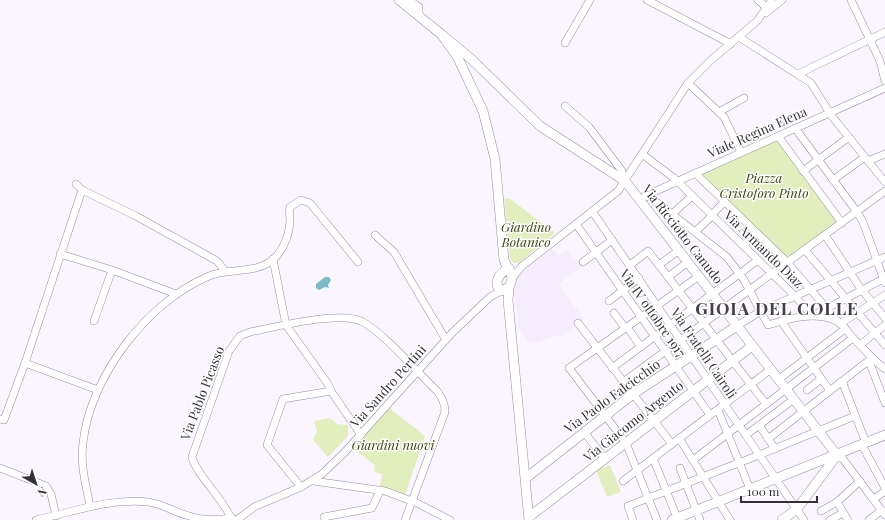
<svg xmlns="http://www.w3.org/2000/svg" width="885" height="520" font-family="'Playfair Display',serif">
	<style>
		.built { fill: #f5ecfe }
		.green { fill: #e2eebe }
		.water { fill: #7abdc8 }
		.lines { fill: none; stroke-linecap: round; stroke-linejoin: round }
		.minor-casing { stroke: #968f9e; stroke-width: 8 }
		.major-casing { stroke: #968f9e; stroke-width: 10 }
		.minor { stroke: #fff; stroke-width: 7 }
		.major { stroke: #fff; stroke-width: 9 }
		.labels { text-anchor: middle; stroke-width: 3; stroke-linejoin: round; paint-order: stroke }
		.street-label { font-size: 13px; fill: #343036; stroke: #fff }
		.park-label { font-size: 13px; font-style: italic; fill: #3c460b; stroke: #fff }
		.district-label { font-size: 17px; font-weight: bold; letter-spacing: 1px; fill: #453f4b; stroke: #fff }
	</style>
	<rect width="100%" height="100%" fill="#faf5ff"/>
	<!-- built -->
	<path class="built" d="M 552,249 L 558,256 L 567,249 L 575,260 L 580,257 L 585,264 L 558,284 L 584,319 L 560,337 L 559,335 L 530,344 L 517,325 L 518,318 L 514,294 L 516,278 Z"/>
	<!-- green -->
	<g class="green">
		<path d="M 776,139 L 838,224 L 789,260 L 699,174 Z"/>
		<path d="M 509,198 L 555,233 L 519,263 L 514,263 L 510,259 L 504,199 Z"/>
		<path d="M 389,408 L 425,436 L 405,495 L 380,486 L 382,474 L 374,472 L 375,465 L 354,449 Z"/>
		<path d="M 330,418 L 337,424 L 348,425 L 348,436 L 328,457 L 313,440 L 317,432 L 314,421 Z"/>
		<path d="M 610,465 L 621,492 L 607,497 L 596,470 Z"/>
	</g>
	<!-- water -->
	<path class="water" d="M 325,277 L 329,277 L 331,280 L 328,285 L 329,288 L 325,287 L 319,290 L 316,288 L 316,284 Z"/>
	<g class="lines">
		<defs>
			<g id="minor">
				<path d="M 409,0 L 419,7 L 419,15"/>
				<path d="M 647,0 L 731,44"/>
				<path d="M 758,0 L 767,8"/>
				<path d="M 851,0 L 880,61 L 885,81"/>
				<path d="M 766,13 L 782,0"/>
				<path d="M 739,37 L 811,83 L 831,115 L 885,182"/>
				<path d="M 565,43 L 590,0"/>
				<path d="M 798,74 L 885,32"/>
				<path d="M 688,83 L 724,117 L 741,152"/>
				<path d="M 565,106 L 589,127 L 622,171 L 623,180"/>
				<path d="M 719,112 L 744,98"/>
				<path d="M 795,128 L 857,212 L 863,222 L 885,283"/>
				<path d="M 778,136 L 842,223"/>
				<path d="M 642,154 L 674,178 L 795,296 L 812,316 L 885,278"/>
				<path d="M 868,161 L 885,154"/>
				<path d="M 803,171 L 849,137"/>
				<path d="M 695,173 L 787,262 L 840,324 L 885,295"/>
				<path d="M 833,180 L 865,157"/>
				<path d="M 76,184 L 82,190 L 136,216 L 217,261 L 225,271"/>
				<path d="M 645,196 L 650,197 L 727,257 L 744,280 L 768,325 C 790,318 819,310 840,323 C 845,326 848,333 852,337 C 863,348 873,360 885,369"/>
				<path d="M 645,196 L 885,88"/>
				<path d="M 592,211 L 804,520"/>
				<path d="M 672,214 L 692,196"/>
				<path d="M 712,215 L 724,202"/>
				<path d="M 576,224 L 710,415"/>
				<path d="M 695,232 L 712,216"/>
				<path d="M 375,235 L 394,252 L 446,340"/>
				<path d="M 825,235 L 861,289 L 885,318"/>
				<path d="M 744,245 L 756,233"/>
				<path d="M 805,250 L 885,345"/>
				<path d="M 60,254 L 112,270 L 176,294"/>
				<path d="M 273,259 L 286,325 L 328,384 L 331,391 L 361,435"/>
				<path d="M 583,262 L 612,240"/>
				<path d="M 630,265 L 648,251 L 766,404"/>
				<path d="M 659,265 L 679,250"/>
				<path d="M 513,277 L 521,267 L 618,191 L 688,83 L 710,61 L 757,21 L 772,0"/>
				<path d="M 668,277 L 688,262"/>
				<path d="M 609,301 L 639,278"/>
				<path d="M 614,313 L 625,328"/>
				<path d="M 94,321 L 112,270"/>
				<path d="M 781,321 L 830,391"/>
				<path d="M 578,323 L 672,444"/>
				<path d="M 737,326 L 761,311 L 885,257"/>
				<path d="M 627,327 L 641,347"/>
				<path d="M 860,345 L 885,325"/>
				<path d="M 869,361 L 885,403"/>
				<path d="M 25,363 L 82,190"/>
				<path d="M 612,368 L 758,260"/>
				<path d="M 779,379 L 845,329"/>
				<path d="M 842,381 L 866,443"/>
				<path d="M 623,382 L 885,191"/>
				<path d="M 807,390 L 821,379"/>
				<path d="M 718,410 L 750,489"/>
				<path d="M 0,419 L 4,420 L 25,363 L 98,390"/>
				<path d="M 759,425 L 775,449"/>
				<path d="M 584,432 L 605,459"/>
				<path d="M 746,435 L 794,399"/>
				<path d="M 679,438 L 730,520"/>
				<path d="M 768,439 L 872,358"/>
				<path d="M 862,445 L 885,488"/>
				<path d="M 837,455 L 843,459 L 885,515"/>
				<path d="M 653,458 L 678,520"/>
				<path d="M 693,460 L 853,338"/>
				<path d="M 0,468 L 46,486 L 51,494 L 56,516"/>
				<path d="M 680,468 L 700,520"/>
				<path d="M 313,481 L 385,491 L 417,503 L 450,520"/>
				<path d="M 623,481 L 771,369"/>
				<path d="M 301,487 L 267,445 L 283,399 L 331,391"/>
				<path d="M 874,499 L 885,491"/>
				<path d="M 837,502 L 848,520"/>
				<path d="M 90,506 C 86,485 80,465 83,443 C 90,377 147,302 209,276 C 230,267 257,275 275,258 C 284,248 289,236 290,222 C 290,217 289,213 290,207 L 301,200 L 310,203 L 358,262"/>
				<path d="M 821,511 L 837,502 L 860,481"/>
				<path d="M 324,517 L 372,508 L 380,491"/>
				<path d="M 36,520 C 73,512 109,498 148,502 C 163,504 174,512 189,516 C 202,520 218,520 232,518"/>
				<path d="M 232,520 C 225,501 195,473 192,457 L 229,351 L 240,336 L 250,332 C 276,327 337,311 361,321 C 382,331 418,373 437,391 C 442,398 445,403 445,412 L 405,520"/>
				<path d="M 237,520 L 254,507 L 301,487 L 322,474 L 344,453 L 452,333 L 490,297 L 501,291"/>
				<path d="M 633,520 L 628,506 L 759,455 L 855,416"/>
				<path d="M 657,520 L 626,443 L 569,368 L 699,276"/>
				<path d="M 830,520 L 843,513"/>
				<path d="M 869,520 L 882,510"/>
			</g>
			<g id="major">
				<path d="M 399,0 L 441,34 L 457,56 L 483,111 L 495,159 L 504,260 C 508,271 516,274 509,287 L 501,291 C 492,282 500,273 509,268"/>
				<path d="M 441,34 L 469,57 L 540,126 L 625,181 L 837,455"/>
				<path d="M 509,287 L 508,300 L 529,520"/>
				<path d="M 526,478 L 633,394 L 737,326"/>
				<path d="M 529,517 L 752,346"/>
				<path d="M 672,520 L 885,435"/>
				<path d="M 782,520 L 797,509 L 837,455"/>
			</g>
		</defs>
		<!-- minor casing -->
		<use href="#minor" class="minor-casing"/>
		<!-- major casing -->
		<use href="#major" class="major-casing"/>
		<!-- minor -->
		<use href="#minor" class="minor"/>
		<!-- major -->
		<use href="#major" class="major"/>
	</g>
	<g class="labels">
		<!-- street labels -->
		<g class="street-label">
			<text transform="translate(757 132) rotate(-24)" y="5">Viale Regina Elena</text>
			<text transform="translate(683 234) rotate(52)" y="5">Via Ricciotto Canudo</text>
			<text transform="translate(764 249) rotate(44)" y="5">Via Armando Diaz</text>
			<text transform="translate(653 313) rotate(55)" y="5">Via IV ottobre 1917</text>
			<text transform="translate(704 353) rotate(56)" y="5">Via Fratelli Cairoli</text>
			<text transform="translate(388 386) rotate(-48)" y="5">Via Sandro Pertini</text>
			<text transform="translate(202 393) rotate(-69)" y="5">Via Pablo Picasso</text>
			<text transform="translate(612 396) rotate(-36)" y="5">Via Paolo Falcicchio</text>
			<text transform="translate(633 421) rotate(-38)" y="5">Via Giacomo Argento</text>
		</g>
		<!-- park labels -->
		<g class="park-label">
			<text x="764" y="183">Piazza<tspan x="764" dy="15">Cristoforo Pinto</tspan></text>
			<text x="526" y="232">Giardino<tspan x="526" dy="15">Botanico</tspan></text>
			<text x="393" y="450">Giardini nuovi</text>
		</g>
		<!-- district labels -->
		<g class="district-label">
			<text x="777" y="315">GIOIA DEL COLLE</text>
		</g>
	</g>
	<!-- north arrow -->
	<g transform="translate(36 484) rotate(141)" stroke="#ffffff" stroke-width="3" paint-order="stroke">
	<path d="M0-3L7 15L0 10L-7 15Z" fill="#343036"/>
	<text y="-6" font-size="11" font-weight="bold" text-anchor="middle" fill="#343036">N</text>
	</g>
	<!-- scale -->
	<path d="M741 496v6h76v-6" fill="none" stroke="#343036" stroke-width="2"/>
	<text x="747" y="496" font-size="12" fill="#343036" stroke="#ffffff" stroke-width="3" paint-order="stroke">100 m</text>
</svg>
